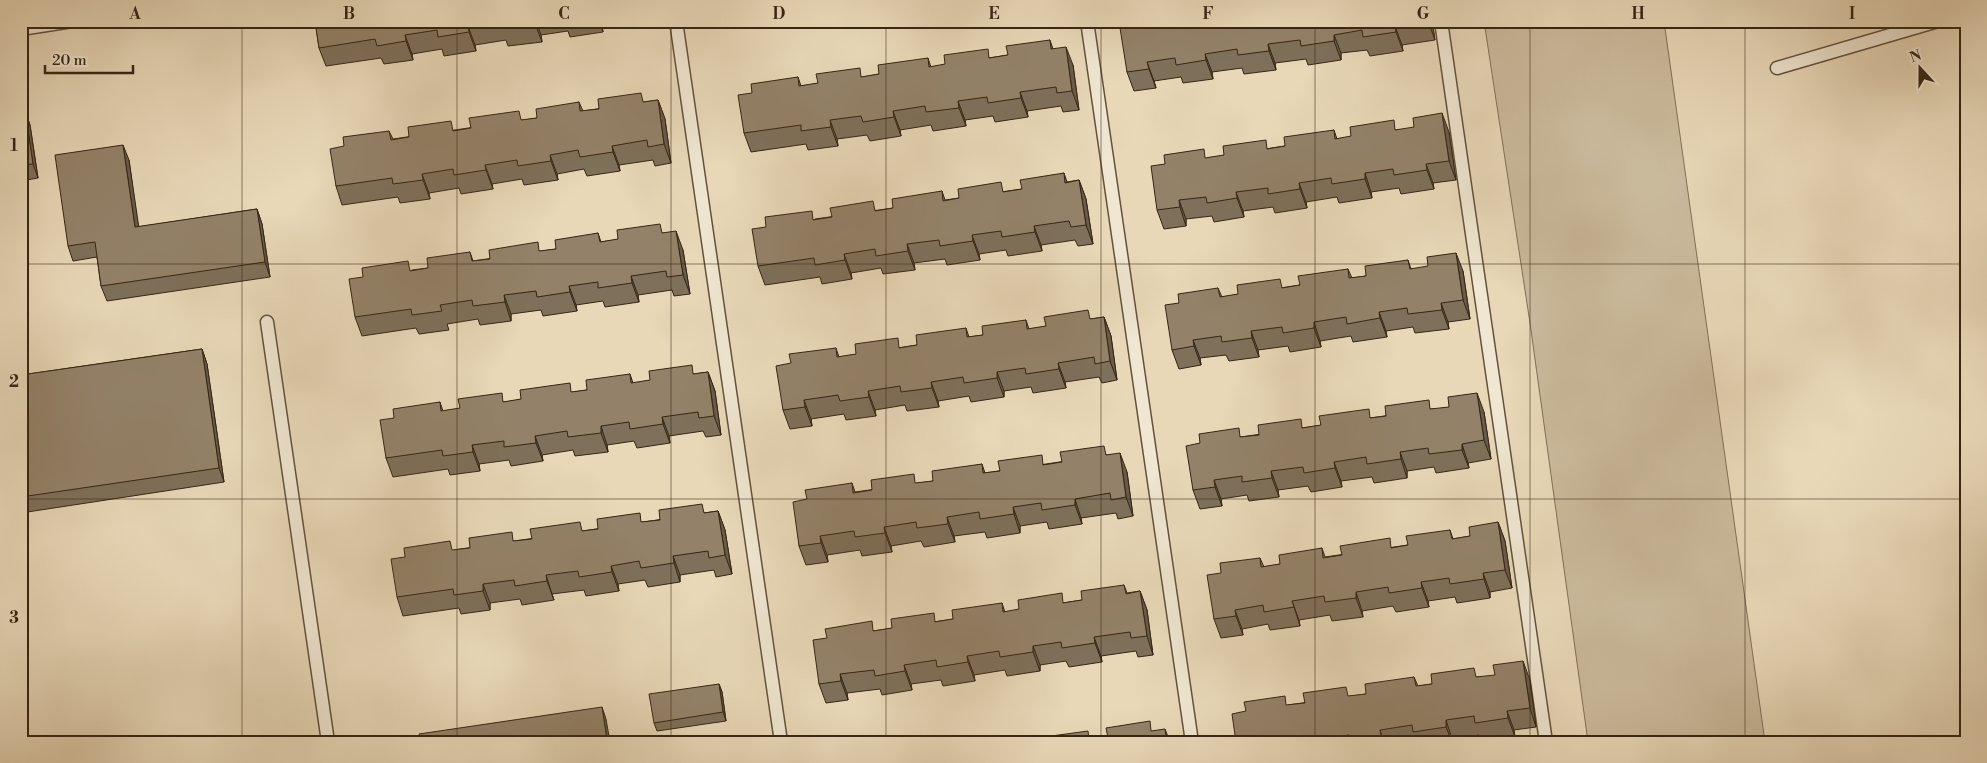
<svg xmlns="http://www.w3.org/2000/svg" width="1987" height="763" font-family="'Libre Bodoni',serif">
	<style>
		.green { fill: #caba9c; stroke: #807058 }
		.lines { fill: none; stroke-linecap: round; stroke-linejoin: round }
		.lane-casing { stroke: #62523c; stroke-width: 15 }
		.lane { stroke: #f0e6d1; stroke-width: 12 }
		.wall { fill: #7e705a; stroke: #362513 }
		.shaded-wall { fill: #675b4a; stroke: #362513 }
		.building { fill: #938269; stroke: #362513 }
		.grid { fill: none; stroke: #362513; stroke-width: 1; stroke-opacity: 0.55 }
		.neatline { fill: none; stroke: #362513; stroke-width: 2 }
		.grid-label { font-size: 16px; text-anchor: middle; font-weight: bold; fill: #362513 }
	</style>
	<rect width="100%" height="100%" fill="#e8d8b8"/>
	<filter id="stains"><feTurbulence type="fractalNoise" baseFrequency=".004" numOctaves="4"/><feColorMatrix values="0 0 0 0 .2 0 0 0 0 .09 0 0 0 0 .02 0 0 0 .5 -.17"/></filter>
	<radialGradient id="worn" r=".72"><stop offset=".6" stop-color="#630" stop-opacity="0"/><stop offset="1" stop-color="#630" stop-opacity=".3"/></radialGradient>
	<!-- green -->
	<path class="green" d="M 1484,21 L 1664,21 L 1765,742 L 1588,742 L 1530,323 Z"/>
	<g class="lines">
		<defs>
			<g id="lane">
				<path d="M 676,21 L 781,742"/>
				<path d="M 1087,21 L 1192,742"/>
				<path d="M 1441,21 L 1546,742"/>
				<path d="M 21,29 L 72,21"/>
				<path d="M 1777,68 L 1938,21"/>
				<path d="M 267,322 L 328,742"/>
			</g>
		</defs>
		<!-- lane casing -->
		<use href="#lane" class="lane-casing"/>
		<!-- lane -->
		<use href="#lane" class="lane"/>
	</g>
	<!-- wall -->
	<g class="wall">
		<path d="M 315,21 L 633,21 L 602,26 L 603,32 L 570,37 L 568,31 L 541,35 L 542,42 L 508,46 L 506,40 L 475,45 L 476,51 L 444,56 L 442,49 L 412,54 L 413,60 L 384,64 L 381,58 L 326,66 L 319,48 Z"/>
		<path d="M 637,21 L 654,21 L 654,25 L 639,27 Z"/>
		<path d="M 1133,21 L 1432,21 L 1435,40 L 1402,45 L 1403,51 L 1370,56 L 1367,50 L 1341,53 L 1341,60 L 1308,65 L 1306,59 L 1275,63 L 1276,70 L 1244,74 L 1242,68 L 1212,72 L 1213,79 L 1183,83 L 1181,77 L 1154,81 L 1156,88 L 1134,91 L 1127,72 L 1134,26 Z"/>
		<path d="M 1758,21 L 1775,21 L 1760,26 Z"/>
		<path d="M 1050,40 L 1053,49 L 1073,65 L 1079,110 L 1063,112 L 1061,106 L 1027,111 L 1028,117 L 995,122 L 993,116 L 965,120 L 966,126 L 933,131 L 931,125 L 900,130 L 901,136 L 870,141 L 867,135 L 837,139 L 838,146 L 808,150 L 806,144 L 751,152 L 744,133 L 752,93 L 798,77 L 801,86 L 863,77 L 879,74 L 928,58 L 931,67 L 1008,55 Z"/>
		<path d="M 658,100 L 665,119 L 671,163 L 655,166 L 653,160 L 619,165 L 620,171 L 587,176 L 584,169 L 557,174 L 558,180 L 524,185 L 522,179 L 492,184 L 493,189 L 461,194 L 459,188 L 429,193 L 430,199 L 400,203 L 398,197 L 342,205 L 336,186 L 344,146 L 389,131 L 393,139 L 537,118 L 579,102 L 583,111 Z"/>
		<path d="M 25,110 L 30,125 L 38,178 L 21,181 L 21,111 Z"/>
		<path d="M 1334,130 L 1337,139 L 1397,130 L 1449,132 L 1456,180 L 1433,183 L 1434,189 L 1401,194 L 1399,188 L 1371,192 L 1372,198 L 1339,203 L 1337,197 L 1306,202 L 1307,208 L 1275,213 L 1273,207 L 1243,211 L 1244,217 L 1214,222 L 1212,216 L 1186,219 L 1186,226 L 1164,229 L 1157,210 L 1207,158 L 1285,146 Z"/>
		<path d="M 129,160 L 138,227 L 257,209 L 262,224 L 270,277 L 107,301 L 101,286 L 97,257 L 73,261 L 68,246 Z"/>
		<path d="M 1064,173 L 1067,182 L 1079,180 L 1086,199 L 1093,244 L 1078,246 L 1075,240 L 1041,245 L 1042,251 L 1008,256 L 1006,250 L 979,254 L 980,260 L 947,265 L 945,259 L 914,263 L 915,270 L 883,274 L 881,268 L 851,273 L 852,279 L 822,284 L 820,277 L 765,285 L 758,266 L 815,219 L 893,208 L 942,191 L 945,200 L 1022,189 Z"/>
		<path d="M 598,233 L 601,242 L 664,233 L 683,250 L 690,294 L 674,296 L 672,290 L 638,295 L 639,302 L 605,307 L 603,301 L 576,305 L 577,311 L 543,316 L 541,310 L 511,314 L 511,321 L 480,325 L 478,319 L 447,324 L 449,330 L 419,334 L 416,328 L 362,336 L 355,317 L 412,270 L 428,268 L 470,252 L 473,261 L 556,249 Z"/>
		<path d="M 1408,260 L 1411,269 L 1463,271 L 1470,319 L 1448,322 L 1449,329 L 1415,333 L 1413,327 L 1386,331 L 1387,337 L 1353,342 L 1351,336 L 1320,341 L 1321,347 L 1290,352 L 1288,346 L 1258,350 L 1259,357 L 1229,361 L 1226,355 L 1200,358 L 1201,365 L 1179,369 L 1172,350 L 1179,303 L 1218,288 L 1222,297 L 1300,285 L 1348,269 L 1352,278 L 1366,276 Z"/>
		<path d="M 1104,317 L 1111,336 L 1117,380 L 1102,383 L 1099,377 L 1065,382 L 1066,388 L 1033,393 L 1031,387 L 1004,391 L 1004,397 L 971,402 L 969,396 L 938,401 L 939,407 L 907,411 L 905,405 L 875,410 L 876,416 L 846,420 L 844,414 L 811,419 L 812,426 L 790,429 L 783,410 L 791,363 L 836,348 L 839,357 L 917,345 L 966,328 L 969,337 L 983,335 L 1026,320 L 1029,329 Z"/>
		<path d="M 202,349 L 207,364 L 224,482 L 21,513 L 21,375 Z"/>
		<path d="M 708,372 L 715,391 L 721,435 L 706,437 L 703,431 L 669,436 L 670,443 L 637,448 L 634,441 L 607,445 L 608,452 L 575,456 L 573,450 L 542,455 L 543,461 L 511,466 L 509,460 L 479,464 L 480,471 L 450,475 L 448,469 L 393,477 L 386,458 L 394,418 L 440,402 L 443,411 L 587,390 L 630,374 L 633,383 Z"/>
		<path d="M 1432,409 L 1484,412 L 1491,459 L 1468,463 L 1469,468 L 1436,473 L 1434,467 L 1407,471 L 1407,478 L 1374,483 L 1372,477 L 1341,481 L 1342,487 L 1311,492 L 1308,486 L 1278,490 L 1279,497 L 1249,501 L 1247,495 L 1221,499 L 1222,506 L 1200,509 L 1193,490 L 1200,443 Z"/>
		<path d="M 1107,455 L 1127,472 L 1133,516 L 1118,519 L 1116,513 L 1081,518 L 1082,524 L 1049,529 L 1047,522 L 1020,526 L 1020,533 L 987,538 L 985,532 L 954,536 L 955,542 L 924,547 L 921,541 L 891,546 L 892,552 L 862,556 L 860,550 L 827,555 L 828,562 L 806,565 L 799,546 L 807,499 L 852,483 L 855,492 L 933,481 L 982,464 L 985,473 Z"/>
		<path d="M 718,511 L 725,530 L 732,574 L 716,577 L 714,570 L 680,575 L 680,582 L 648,587 L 645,580 L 618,584 L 619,591 L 586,596 L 584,590 L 552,594 L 554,600 L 522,605 L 520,599 L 490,603 L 490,610 L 461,614 L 459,608 L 403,616 L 397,597 L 454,550 Z"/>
		<path d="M 1498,522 L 1505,541 L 1512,588 L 1490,592 L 1490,598 L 1457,603 L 1455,597 L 1428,601 L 1429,607 L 1396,612 L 1393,606 L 1362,611 L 1363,617 L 1332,621 L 1330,615 L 1299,620 L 1300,626 L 1270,630 L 1268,624 L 1242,629 L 1243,635 L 1221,638 L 1214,619 L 1221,573 L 1260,558 L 1264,567 L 1280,564 L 1322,548 L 1325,557 L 1408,545 L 1450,530 L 1453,539 L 1470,536 Z"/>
		<path d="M 1124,585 L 1127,593 L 1140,591 L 1147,610 L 1153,655 L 1138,657 L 1136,651 L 1101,656 L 1102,662 L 1069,667 L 1066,661 L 1040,665 L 1040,671 L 1007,676 L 1005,670 L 974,675 L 975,681 L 943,686 L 941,680 L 911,684 L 912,690 L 882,695 L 880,689 L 847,693 L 848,700 L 826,703 L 819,684 L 827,638 L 953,619 L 1002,603 L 1005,612 L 1082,600 Z"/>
		<path d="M 1414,677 L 1418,686 L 1478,677 L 1530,680 L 1536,727 L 1514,730 L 1515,737 L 1482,742 L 1479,735 L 1452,739 L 1453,742 L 1236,742 L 1288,705 L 1366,694 Z"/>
		<path d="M 719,684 L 722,692 L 726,721 L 657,731 L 654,723 Z"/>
	</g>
	<!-- shaded-wall -->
	<g class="shaded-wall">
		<path d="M 534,21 L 536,21 L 541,35 L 542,42 Z"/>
		<path d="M 599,21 L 601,21 L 602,26 L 603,32 Z"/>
		<path d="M 1428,21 L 1432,21 L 1435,40 Z"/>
		<path d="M 468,26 L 475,45 L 476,51 L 469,32 Z"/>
		<path d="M 1395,26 L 1402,45 L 1403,51 L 1396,32 Z"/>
		<path d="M 405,35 L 412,54 L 413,60 L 406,41 Z"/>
		<path d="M 1334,35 L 1341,53 L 1341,60 L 1334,41 Z"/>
		<path d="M 1268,44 L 1275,63 L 1276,70 L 1269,51 Z"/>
		<path d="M 1066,47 L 1073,65 L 1079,110 L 1072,91 Z"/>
		<path d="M 1205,54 L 1212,72 L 1213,79 L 1206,60 Z"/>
		<path d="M 1147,62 L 1154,81 L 1156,88 L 1149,69 Z"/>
		<path d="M 1020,92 L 1027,111 L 1028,117 L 1021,98 Z"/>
		<path d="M 658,100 L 665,119 L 671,163 L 664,144 Z"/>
		<path d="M 958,101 L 965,120 L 966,126 L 959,108 Z"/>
		<path d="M 25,110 L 30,125 L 38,178 L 33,164 Z"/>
		<path d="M 893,111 L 900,130 L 901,136 L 894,117 Z"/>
		<path d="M 1442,113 L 1449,132 L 1456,180 L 1449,161 Z"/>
		<path d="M 830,120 L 837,139 L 838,146 L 831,127 Z"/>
		<path d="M 123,145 L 129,160 L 141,242 L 135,227 Z"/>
		<path d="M 612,146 L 619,165 L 620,171 L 613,152 Z"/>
		<path d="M 550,155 L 557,174 L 558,180 L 551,161 Z"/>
		<path d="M 1426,164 L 1433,183 L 1434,189 L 1427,170 Z"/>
		<path d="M 485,165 L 492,184 L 493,189 L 486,170 Z"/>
		<path d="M 1365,173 L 1371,192 L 1372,198 L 1365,179 Z"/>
		<path d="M 422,174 L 429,193 L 430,199 L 423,180 Z"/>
		<path d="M 1079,180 L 1086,199 L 1093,244 L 1086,225 Z"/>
		<path d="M 1299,183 L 1306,202 L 1307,208 L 1300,189 Z"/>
		<path d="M 1236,192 L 1243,211 L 1244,217 L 1237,198 Z"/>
		<path d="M 1179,200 L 1186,219 L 1186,226 L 1180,207 Z"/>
		<path d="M 257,209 L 262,224 L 270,277 L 265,262 Z"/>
		<path d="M 1034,226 L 1041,245 L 1042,251 L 1035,232 Z"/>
		<path d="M 676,231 L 683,250 L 690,294 L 683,275 Z"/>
		<path d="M 972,235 L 979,254 L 980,260 L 973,241 Z"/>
		<path d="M 907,244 L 914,263 L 915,270 L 908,251 Z"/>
		<path d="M 1456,253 L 1463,271 L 1470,319 L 1463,300 Z"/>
		<path d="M 844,254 L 851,273 L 852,279 L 845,260 Z"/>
		<path d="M 631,276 L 638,295 L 639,302 L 632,283 Z"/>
		<path d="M 569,286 L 576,305 L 577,311 L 570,292 Z"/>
		<path d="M 504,295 L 511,314 L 511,321 L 505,302 Z"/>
		<path d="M 1441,303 L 1448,322 L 1449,329 L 1442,310 Z"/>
		<path d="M 1379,312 L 1386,331 L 1387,337 L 1380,318 Z"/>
		<path d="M 1104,317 L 1111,336 L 1117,380 L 1110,361 Z"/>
		<path d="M 1314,322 L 1320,341 L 1321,347 L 1314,328 Z"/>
		<path d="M 1251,331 L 1258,350 L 1259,357 L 1252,338 Z"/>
		<path d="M 1193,340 L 1200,358 L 1201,365 L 1194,346 Z"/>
		<path d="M 202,349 L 207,364 L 224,482 L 219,468 Z"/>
		<path d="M 1058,363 L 1065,382 L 1066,388 L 1059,369 Z"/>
		<path d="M 708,372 L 715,391 L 721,435 L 714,416 Z"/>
		<path d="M 997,372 L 1004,391 L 1004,397 L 997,378 Z"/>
		<path d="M 931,382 L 938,401 L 939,407 L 932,388 Z"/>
		<path d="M 868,391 L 875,410 L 876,416 L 869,397 Z"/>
		<path d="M 1477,393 L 1484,412 L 1491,459 L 1484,440 Z"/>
		<path d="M 804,400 L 811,419 L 812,426 L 805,407 Z"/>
		<path d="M 662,417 L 669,436 L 670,443 L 663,424 Z"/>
		<path d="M 601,426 L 607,445 L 608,452 L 601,433 Z"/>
		<path d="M 535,436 L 542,455 L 543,461 L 536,443 Z"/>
		<path d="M 1462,444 L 1468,463 L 1469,468 L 1462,450 Z"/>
		<path d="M 472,445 L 479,464 L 480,471 L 473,452 Z"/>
		<path d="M 1400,452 L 1407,471 L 1407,478 L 1401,459 Z"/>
		<path d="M 1120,453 L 1127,472 L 1133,516 L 1126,497 Z"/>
		<path d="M 1334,462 L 1341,481 L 1342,487 L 1335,468 Z"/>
		<path d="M 1271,471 L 1278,490 L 1279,497 L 1272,478 Z"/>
		<path d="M 1214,480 L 1221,499 L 1222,506 L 1215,487 Z"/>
		<path d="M 1075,499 L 1081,518 L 1082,524 L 1075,505 Z"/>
		<path d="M 1013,507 L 1020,526 L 1020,533 L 1014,514 Z"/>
		<path d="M 718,511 L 725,530 L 732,574 L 725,555 Z"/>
		<path d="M 947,517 L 954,536 L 955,542 L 948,524 Z"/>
		<path d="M 1498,522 L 1505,541 L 1512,588 L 1505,570 Z"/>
		<path d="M 884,527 L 891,546 L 892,552 L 885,533 Z"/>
		<path d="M 820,536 L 827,555 L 828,562 L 821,543 Z"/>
		<path d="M 673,556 L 680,575 L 680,582 L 674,563 Z"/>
		<path d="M 611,566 L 618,584 L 619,591 L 612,572 Z"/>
		<path d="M 1483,573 L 1490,592 L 1490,598 L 1484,579 Z"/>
		<path d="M 546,575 L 552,594 L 554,600 L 547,581 Z"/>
		<path d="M 1421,582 L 1428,601 L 1429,607 L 1422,588 Z"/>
		<path d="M 483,584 L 490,603 L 490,610 L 483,591 Z"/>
		<path d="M 1140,591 L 1147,610 L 1153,655 L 1147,636 Z"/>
		<path d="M 1356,592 L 1362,611 L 1363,617 L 1356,598 Z"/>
		<path d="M 1292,601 L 1299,620 L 1300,626 L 1294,607 Z"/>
		<path d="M 1235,610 L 1242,629 L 1243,635 L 1236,616 Z"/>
		<path d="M 1094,637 L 1101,656 L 1102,662 L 1095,643 Z"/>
		<path d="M 1033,646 L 1040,665 L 1040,671 L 1033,652 Z"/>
		<path d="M 967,656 L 974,675 L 975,681 L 968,662 Z"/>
		<path d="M 1523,661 L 1530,680 L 1536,727 L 1530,708 Z"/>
		<path d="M 904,665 L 911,684 L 912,690 L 905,671 Z"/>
		<path d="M 840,674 L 847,693 L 848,700 L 841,681 Z"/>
		<path d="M 719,684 L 722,692 L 726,721 L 723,712 Z"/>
		<path d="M 602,707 L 606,719 L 610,742 L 608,742 L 607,740 Z"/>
		<path d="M 1507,711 L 1514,730 L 1515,737 L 1508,718 Z"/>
		<path d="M 1446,720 L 1452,739 L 1453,742 L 1452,742 L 1446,727 Z"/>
		<path d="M 1165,729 L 1170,742 L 1167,742 Z"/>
		<path d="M 1380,730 L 1384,742 L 1383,742 L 1381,736 Z"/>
	</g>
	<!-- building -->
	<g class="building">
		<path d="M 315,21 L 501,21 L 468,26 L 469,32 L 438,37 L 437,30 L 405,35 L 406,41 L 377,46 L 375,39 L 319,48 Z"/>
		<path d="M 501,21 L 534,21 L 535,23 L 501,27 Z"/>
		<path d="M 1133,21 L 1424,21 L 1395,26 L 1396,32 L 1363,37 L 1362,30 L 1334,35 L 1334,41 L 1301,46 L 1300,40 L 1268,44 L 1269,51 L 1238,55 L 1237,49 L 1205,54 L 1206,60 L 1176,65 L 1175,58 L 1147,62 L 1149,69 L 1127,72 L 1120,28 L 1134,26 Z"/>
		<path d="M 1050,40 L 1051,49 L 1066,47 L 1072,91 L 1057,93 L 1056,87 L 1020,92 L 1021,98 L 988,103 L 987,97 L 958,101 L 959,108 L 926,112 L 925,106 L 893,111 L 894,117 L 863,122 L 861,116 L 830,120 L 831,127 L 801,131 L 801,125 L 744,133 L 738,95 L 752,93 L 751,84 L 798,77 L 799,86 L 818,83 L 816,74 L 860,68 L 861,77 L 879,74 L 878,65 L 928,58 L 929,67 L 945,64 L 944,55 L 988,49 L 989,58 L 1008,55 L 1006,46 Z"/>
		<path d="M 641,93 L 643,102 L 658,100 L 664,144 L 648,147 L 647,140 L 612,146 L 613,152 L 580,157 L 578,150 L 550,155 L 551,161 L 518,166 L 517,160 L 485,165 L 486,170 L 454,175 L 453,169 L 422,174 L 423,180 L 393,184 L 392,178 L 336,186 L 330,149 L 344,146 L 343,137 L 389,131 L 391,140 L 409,137 L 408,127 L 451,121 L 453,131 L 471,128 L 469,118 L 519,111 L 521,120 L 537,118 L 536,109 L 579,102 L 580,111 L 599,109 L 598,99 Z"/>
		<path d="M 25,110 L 33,164 L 21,165 L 21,111 Z"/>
		<path d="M 1442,113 L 1449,161 L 1426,164 L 1427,170 L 1394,175 L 1393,169 L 1365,173 L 1365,179 L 1332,184 L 1331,178 L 1299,183 L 1300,189 L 1268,194 L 1268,188 L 1236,192 L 1237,198 L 1207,203 L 1206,197 L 1179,200 L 1180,207 L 1157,210 L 1151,166 L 1165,164 L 1164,155 L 1204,149 L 1205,158 L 1224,155 L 1223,146 L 1266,140 L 1267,149 L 1285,146 L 1284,137 L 1334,130 L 1335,139 L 1351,136 L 1350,127 L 1394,120 L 1395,130 L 1414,127 L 1413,118 Z"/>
		<path d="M 123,145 L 135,227 L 257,209 L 265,262 L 101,286 L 95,242 L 68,246 L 55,155 Z"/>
		<path d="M 1064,173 L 1065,183 L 1079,180 L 1086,225 L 1071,227 L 1069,221 L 1034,226 L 1035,232 L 1002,237 L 1001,231 L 972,235 L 973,241 L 940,246 L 939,240 L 907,244 L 908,251 L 876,256 L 875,249 L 844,254 L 845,260 L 815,265 L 814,258 L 758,266 L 752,229 L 766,227 L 765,217 L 812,211 L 813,220 L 832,217 L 830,208 L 873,201 L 875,211 L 893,208 L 892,199 L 942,191 L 943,201 L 959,198 L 958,189 L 1001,182 L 1003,192 L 1022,189 L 1020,180 Z"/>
		<path d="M 660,224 L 662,233 L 676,231 L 683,275 L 667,277 L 666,271 L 631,276 L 632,283 L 598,288 L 598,282 L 569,286 L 570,292 L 537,297 L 536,291 L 504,295 L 505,302 L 473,306 L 472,300 L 440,305 L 442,311 L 412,315 L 411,309 L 355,317 L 349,279 L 363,277 L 362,268 L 408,261 L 410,271 L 428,268 L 427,258 L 470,252 L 472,261 L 490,259 L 489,250 L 538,242 L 539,251 L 556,249 L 555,240 L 598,233 L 600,242 L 618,239 L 617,230 Z"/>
		<path d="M 1456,253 L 1463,300 L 1441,303 L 1442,310 L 1408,314 L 1407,308 L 1379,312 L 1380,318 L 1347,324 L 1346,317 L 1314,322 L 1314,328 L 1283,333 L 1282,327 L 1251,331 L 1252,338 L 1222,342 L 1221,336 L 1193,340 L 1194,346 L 1172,350 L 1165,305 L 1179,303 L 1178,294 L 1218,288 L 1220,297 L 1238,294 L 1237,285 L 1280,279 L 1282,288 L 1300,285 L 1298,276 L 1348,269 L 1349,278 L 1366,276 L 1365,266 L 1408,260 L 1410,269 L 1428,266 L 1427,257 Z"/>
		<path d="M 1088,310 L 1090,319 L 1104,317 L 1110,361 L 1095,364 L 1094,357 L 1058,363 L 1059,369 L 1026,374 L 1025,368 L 997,372 L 997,378 L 964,383 L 963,377 L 931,382 L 932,388 L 901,392 L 900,386 L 868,391 L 869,397 L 840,401 L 838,395 L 804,400 L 805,407 L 783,410 L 776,366 L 791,363 L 789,354 L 836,348 L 837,357 L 856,354 L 855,344 L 898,338 L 899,348 L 917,345 L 916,335 L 966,328 L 967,337 L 983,335 L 982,326 L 1026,320 L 1027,329 L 1046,326 L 1044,317 Z"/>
		<path d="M 202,349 L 219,468 L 21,497 L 21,375 Z"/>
		<path d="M 692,365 L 693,374 L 708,372 L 714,416 L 699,418 L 698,412 L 662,417 L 663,424 L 630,429 L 629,422 L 601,426 L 601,433 L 568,437 L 567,431 L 535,436 L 536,443 L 504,447 L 504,441 L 472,445 L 473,452 L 443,456 L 442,450 L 386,458 L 380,420 L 394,418 L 393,409 L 440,402 L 441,411 L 460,408 L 458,399 L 502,393 L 503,402 L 521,399 L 520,390 L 570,383 L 571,392 L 587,390 L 586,380 L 630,374 L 631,383 L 650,380 L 649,371 Z"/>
		<path d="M 1477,393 L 1484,440 L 1462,444 L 1462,450 L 1429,454 L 1428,448 L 1400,452 L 1401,459 L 1367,464 L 1366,457 L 1334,462 L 1335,468 L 1304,473 L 1303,467 L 1271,471 L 1272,478 L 1242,482 L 1242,476 L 1214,480 L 1215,487 L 1193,490 L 1186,446 L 1200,443 L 1199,434 L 1239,428 L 1240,437 L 1259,435 L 1258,425 L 1301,419 L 1302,428 L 1321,425 L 1319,416 L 1369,409 L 1370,418 L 1386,416 L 1385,406 L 1429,400 L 1430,409 L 1449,407 L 1448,397 Z"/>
		<path d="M 1104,446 L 1106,455 L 1120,453 L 1126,497 L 1111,500 L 1110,493 L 1075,499 L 1075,505 L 1042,510 L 1041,503 L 1013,507 L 1014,514 L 980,519 L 979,512 L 947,517 L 948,524 L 917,528 L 916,522 L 884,527 L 885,533 L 855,537 L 854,531 L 820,536 L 821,543 L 799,546 L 793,502 L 807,499 L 805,490 L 852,483 L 853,493 L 872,490 L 871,480 L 914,474 L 915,483 L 933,481 L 932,471 L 982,464 L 983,473 L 1000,471 L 998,461 L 1042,455 L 1043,465 L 1062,462 L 1060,452 Z"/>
		<path d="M 702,504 L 704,513 L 718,511 L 725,555 L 709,558 L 708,551 L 673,556 L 674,563 L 641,568 L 639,561 L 611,566 L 612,572 L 579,577 L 578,571 L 546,575 L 547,581 L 515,586 L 514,580 L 483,584 L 483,591 L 454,595 L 453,589 L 397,597 L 391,559 L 405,557 L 404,548 L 450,541 L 452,550 L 470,548 L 469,538 L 512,532 L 513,541 L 532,539 L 530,529 L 580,522 L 582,531 L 598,529 L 597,519 L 640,513 L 641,522 L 660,520 L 659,510 Z"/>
		<path d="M 1498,522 L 1505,570 L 1483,573 L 1484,579 L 1450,584 L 1449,578 L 1421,582 L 1422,588 L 1389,593 L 1388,587 L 1356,592 L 1356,598 L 1325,602 L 1324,596 L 1292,601 L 1294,607 L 1264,612 L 1263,605 L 1235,610 L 1236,616 L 1214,619 L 1207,575 L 1221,573 L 1220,563 L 1260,558 L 1261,567 L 1280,564 L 1279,555 L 1322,548 L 1323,558 L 1342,555 L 1340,546 L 1390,538 L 1391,548 L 1408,545 L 1406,536 L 1450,530 L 1452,539 L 1470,536 L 1469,527 Z"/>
		<path d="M 1124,585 L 1126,594 L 1140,591 L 1147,636 L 1131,638 L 1130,632 L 1094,637 L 1095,643 L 1062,648 L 1061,642 L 1033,646 L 1033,652 L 1000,657 L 999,651 L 967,656 L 968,662 L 937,667 L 936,660 L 904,665 L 905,671 L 875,676 L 874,670 L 840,674 L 841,681 L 819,684 L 813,640 L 827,638 L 825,629 L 872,621 L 873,631 L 892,628 L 891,619 L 934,613 L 935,622 L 953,619 L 952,610 L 1002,603 L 1003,612 L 1019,609 L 1018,600 L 1062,593 L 1063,603 L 1082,600 L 1081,591 Z"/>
		<path d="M 1523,661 L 1530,708 L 1507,711 L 1508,718 L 1475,723 L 1474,716 L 1446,720 L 1446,727 L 1413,732 L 1412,725 L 1380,730 L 1381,736 L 1349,741 L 1349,735 L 1317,739 L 1317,742 L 1236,742 L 1232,714 L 1246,711 L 1244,702 L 1285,696 L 1286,705 L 1305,703 L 1303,693 L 1346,687 L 1348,696 L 1366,694 L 1365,684 L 1414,677 L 1416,686 L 1432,684 L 1431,674 L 1474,668 L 1476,677 L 1495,675 L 1493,665 Z"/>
		<path d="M 719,684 L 723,712 L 654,723 L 649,694 Z"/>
		<path d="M 602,707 L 607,740 L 595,742 L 421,742 L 419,734 Z"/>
		<path d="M 1150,721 L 1151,731 L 1165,729 L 1167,742 L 1044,742 L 1044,737 L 1088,731 L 1089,740 L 1108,738 L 1106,728 Z"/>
		<path d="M 1027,739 L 1028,742 L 1012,742 Z"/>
	</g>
	<!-- grid -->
	<path class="grid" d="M 242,21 L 242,742M 457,21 L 457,742M 671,21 L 671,742M 886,21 L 886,742M 1101,21 L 1101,742M 1315,21 L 1315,742M 1530,21 L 1530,742M 1745,21 L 1745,742M 21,264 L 1966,264M 21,499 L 1966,499"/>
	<!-- margin -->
	<rect width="1987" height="763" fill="none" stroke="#e8d8b8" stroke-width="55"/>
	<!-- north arrow -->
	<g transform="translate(1920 68) rotate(339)" stroke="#f0e6d1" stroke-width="4" paint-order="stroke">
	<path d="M0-4L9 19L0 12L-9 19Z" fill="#362513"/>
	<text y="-8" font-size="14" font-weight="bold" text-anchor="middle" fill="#362513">N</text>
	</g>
	<!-- scale -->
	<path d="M45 65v8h88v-8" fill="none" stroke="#362513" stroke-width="2.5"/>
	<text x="52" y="65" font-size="15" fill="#362513" stroke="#f0e6d1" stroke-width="4" paint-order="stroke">20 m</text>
	<rect x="28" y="28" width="1932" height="708" class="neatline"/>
	<g class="grid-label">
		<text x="135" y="19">A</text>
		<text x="349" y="19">B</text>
		<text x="564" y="19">C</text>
		<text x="779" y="19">D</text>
		<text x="994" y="19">E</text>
		<text x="1208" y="19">F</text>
		<text x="1423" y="19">G</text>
		<text x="1638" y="19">H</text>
		<text x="1852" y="19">I</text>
		<text x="14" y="151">1</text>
		<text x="14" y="387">2</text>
		<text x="14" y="623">3</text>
	</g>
	<rect width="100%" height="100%" filter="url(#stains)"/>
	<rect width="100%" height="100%" fill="url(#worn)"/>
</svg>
